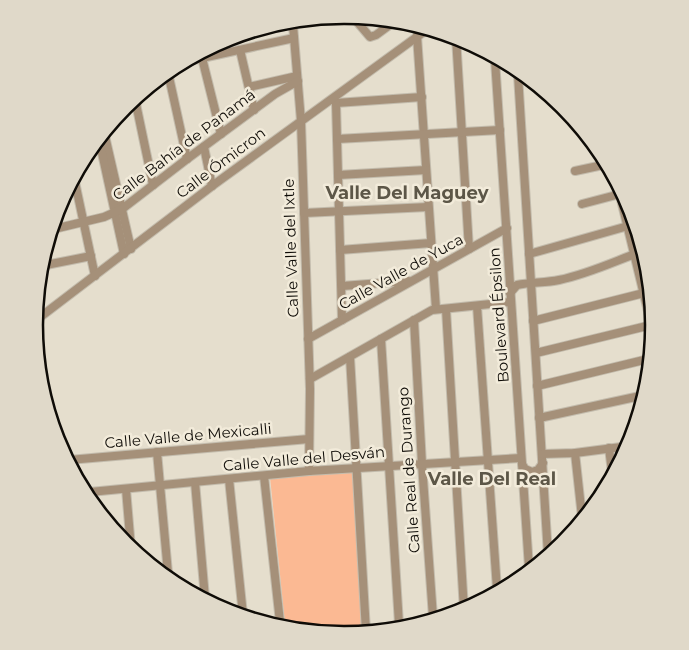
<svg xmlns="http://www.w3.org/2000/svg" width="689" height="650" font-family="Montserrat,sans-serif">
	<style>
		.green { fill: #fbb993 }
		.lines { fill: none; stroke-linecap: round; stroke-linejoin: round }
		.minor-casing { stroke: #c3bcad; stroke-width: 10 }
		.minor { stroke: #a59079; stroke-width: 8 }
		.labels { text-anchor: middle; stroke-width: 5; stroke-linejoin: round; paint-order: stroke }
		.street-label { font-size: 15px; fill: #0f0c07; stroke: #f2ebda }
		.quarter-label { font-size: 18px; font-weight: bold; fill: #5c5647; stroke: #f2ebda }
		.rim { fill: none; stroke: #0f0c07; stroke-width: 2.5 }
	</style>
	<rect width="100%" height="100%" fill="#e5decd"/>
	<!-- green -->
	<path class="green" d="M 355,471 L 361,626 L 321,630 L 285,623 L 270,477 Z"/>
	<g class="lines">
		<defs>
			<g id="minor">
				<path d="M 353,17 L 370,37 L 376,35 L 391,24"/>
				<path d="M 293,25 L 301,121 L 310,389 L 309,471"/>
				<path d="M 417,36 L 436,309"/>
				<path d="M 456,37 L 469,249"/>
				<path d="M 240,50 L 254,110"/>
				<path d="M 202,58 L 221,134"/>
				<path d="M 193,60 L 294,38"/>
				<path d="M 495,60 L 529,568"/>
				<path d="M 518,75 L 548,555"/>
				<path d="M 169,77 L 187,159"/>
				<path d="M 249,87 L 297,76"/>
				<path d="M 135,99 L 153,185"/>
				<path d="M 333,99 L 336,103 L 422,97"/>
				<path d="M 336,103 L 342,320"/>
				<path d="M 105,136 L 131,249"/>
				<path d="M 337,139 L 500,130"/>
				<path d="M 100,144 L 124,254"/>
				<path d="M 204,147 L 212,186"/>
				<path d="M 575,171 L 603,165"/>
				<path d="M 338,175 L 426,170"/>
				<path d="M 75,182 L 95,276"/>
				<path d="M 618,187 L 653,332"/>
				<path d="M 582,204 L 620,194"/>
				<path d="M 304,213 L 428,207"/>
				<path d="M 54,229 L 104,217 L 122,209 L 187,159 L 275,94 L 298,81"/>
				<path d="M 340,250 L 431,243"/>
				<path d="M 529,254 L 628,226"/>
				<path d="M 46,265 L 91,256"/>
				<path d="M 342,286 L 408,281"/>
				<path d="M 510,293 L 517,285 C 531,282 545,283 559,280 C 588,274 613,262 640,252"/>
				<path d="M 477,306 L 497,589"/>
				<path d="M 446,309 L 464,610"/>
				<path d="M 414,320 L 422,464 L 433,617"/>
				<path d="M 35,321 L 212,186 L 425,31"/>
				<path d="M 533,321 L 644,293"/>
				<path d="M 308,339 L 507,228"/>
				<path d="M 381,339 L 399,624"/>
				<path d="M 536,353 L 651,325"/>
				<path d="M 350,357 L 366,631"/>
				<path d="M 310,379 L 432,310 L 511,302"/>
				<path d="M 537,386 L 648,359"/>
				<path d="M 539,418 L 640,396"/>
				<path d="M 609,448 L 612,472"/>
				<path d="M 157,452 L 168,573"/>
				<path d="M 575,453 L 582,517"/>
				<path d="M 542,454 L 575,453 L 629,446"/>
				<path d="M 69,460 L 309,439"/>
				<path d="M 522,464 L 525,469 L 532,472 L 538,470 L 543,463"/>
				<path d="M 264,476 L 280,622"/>
				<path d="M 229,479 L 243,615"/>
				<path d="M 195,482 L 205,598"/>
				<path d="M 126,489 L 131,548"/>
				<path d="M 90,492 L 309,471 L 521,458"/>
				<path d="M 337,634 L 362,631"/>
			</g>
		</defs>
		<!-- minor casing -->
		<use href="#minor" class="minor-casing"/>
		<!-- minor -->
		<use href="#minor" class="minor"/>
	</g>
	<g class="labels">
		<!-- street labels -->
		<g class="street-label">
			<text transform="translate(184 145) rotate(-37)" y="5">Calle Bahía de Panamá</text>
			<text transform="translate(221 163) rotate(-37)" y="5">Calle Ómicron</text>
			<text transform="translate(291 248) rotate(-92)" y="5">Calle Valle del Ixtle</text>
			<text transform="translate(401 272) rotate(-29)" y="5">Calle Valle de Yuca</text>
			<text transform="translate(499 315) rotate(-94)" y="5">Boulevard Épsilon</text>
			<text transform="translate(188 436) rotate(-5)" y="5">Calle Valle de Mexicalli</text>
			<text transform="translate(304 459) rotate(-5)" y="5">Calle Valle del Desván</text>
			<text transform="translate(409 470) rotate(-94)" y="5">Calle Real de Durango</text>
		</g>
		<!-- quarter labels -->
		<g class="quarter-label">
			<text x="407" y="199">Valle Del Maguey</text>
			<text x="492" y="485">Valle Del Real</text>
		</g>
	</g>
	<!-- crop -->
	<path d="M0 0H689V650H0ZM43 325a301 301 0 1 1 602 0a301 301 0 1 1-602 0Z" fill="#e0d9c9" fill-rule="evenodd"/>
	<path class="rim" d="M43 325a301 301 0 1 1 602 0a301 301 0 1 1-602 0Z"/>
</svg>
